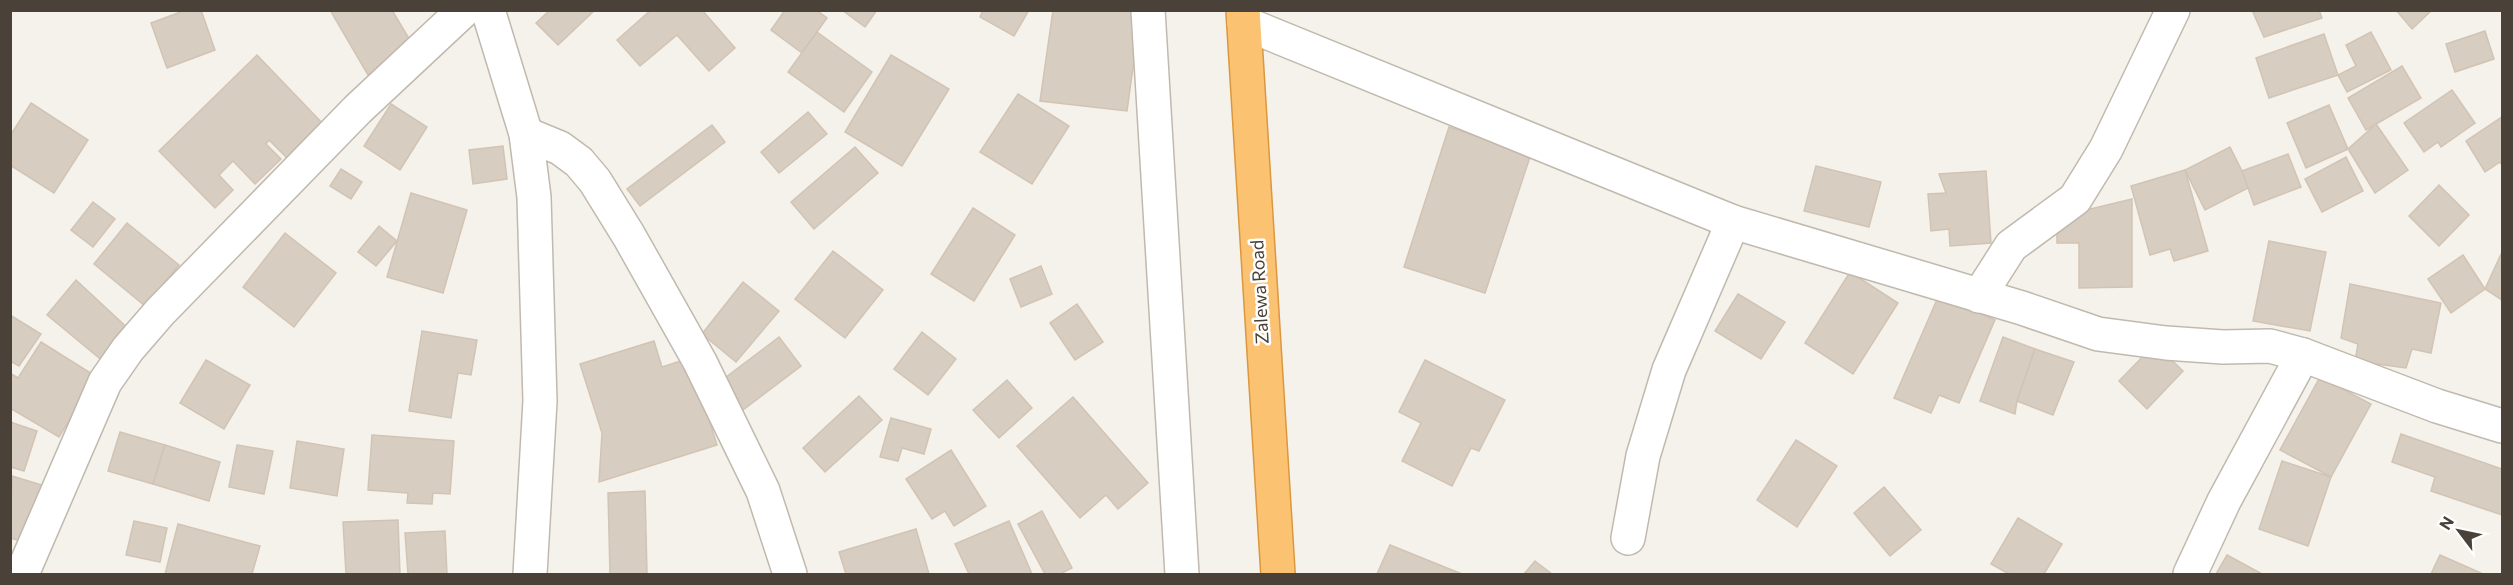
<svg xmlns="http://www.w3.org/2000/svg" width="2513" height="585" font-family="Commissioner,sans-serif">
	<style>
		.building { fill: #d7cdc1; stroke: #d2c4b4; stroke-width: 1.5 }
		.lines { fill: none; stroke-linecap: round; stroke-linejoin: round }
		.street-casing { stroke: #c1b9ae; stroke-width: 36 }
		.highway-casing { stroke: #db973f; stroke-width: 36 }
		.street { stroke: #fff; stroke-width: 33 }
		.highway { stroke: #fbc371; stroke-width: 33 }
		.labels { text-anchor: middle; stroke-width: 5; stroke-linejoin: round; paint-order: stroke }
		.street-label { font-size: 18px; fill: #4a4239; stroke: #fff }
	</style>
	<rect width="100%" height="100%" fill="#f5f2eb"/>
	<!-- building -->
	<g class="building">
		<path d="M 186,10 L 201,10 L 215,50 L 167,68 L 151,23 Z"/>
		<path d="M 330,10 L 392,10 L 414,47 L 368,75 Z"/>
		<path d="M 550,10 L 595,10 L 558,45 L 536,23 Z"/>
		<path d="M 651,10 L 702,10 L 735,48 L 709,71 L 677,35 L 640,66 L 617,40 Z"/>
		<path d="M 785,10 L 816,10 L 827,18 L 802,53 L 771,30 Z"/>
		<path d="M 842,10 L 877,10 L 865,27 Z"/>
		<path d="M 983,10 L 1029,10 L 1014,36 L 980,17 Z"/>
		<path d="M 1053,10 L 1141,10 L 1127,111 L 1040,101 Z"/>
		<path d="M 2252,10 L 2319,10 L 2322,18 L 2264,37 Z"/>
		<path d="M 2396,10 L 2432,10 L 2412,29 Z"/>
		<path d="M 2485,31 L 2494,59 L 2455,72 L 2446,44 Z"/>
		<path d="M 817,32 L 872,72 L 844,112 L 788,72 Z"/>
		<path d="M 2371,32 L 2391,70 L 2347,92 L 2338,75 L 2356,66 L 2346,45 Z"/>
		<path d="M 2324,34 L 2338,75 L 2269,98 L 2256,58 Z"/>
		<path d="M 257,55 L 326,127 L 291,162 L 269,140 L 266,144 L 281,159 L 255,184 L 233,161 L 219,175 L 233,190 L 215,208 L 159,151 Z"/>
		<path d="M 891,55 L 949,89 L 902,166 L 845,132 Z"/>
		<path d="M 2402,66 L 2421,98 L 2366,130 L 2348,98 Z"/>
		<path d="M 2452,90 L 2475,123 L 2441,147 L 2438,142 L 2424,152 L 2404,123 Z"/>
		<path d="M 1018,94 L 1069,126 L 1032,184 L 980,152 Z"/>
		<path d="M 31,103 L 88,140 L 54,193 L 10,165 L 10,136 Z"/>
		<path d="M 391,104 L 427,127 L 400,170 L 364,146 Z"/>
		<path d="M 2329,105 L 2348,149 L 2306,168 L 2287,123 Z"/>
		<path d="M 808,112 L 827,134 L 779,173 L 761,152 Z"/>
		<path d="M 2502,117 L 2502,165 L 2500,162 L 2485,172 L 2466,141 Z"/>
		<path d="M 2376,124 L 2408,170 L 2375,193 L 2348,149 Z"/>
		<path d="M 712,125 L 725,142 L 640,206 L 627,189 Z"/>
		<path d="M 1449,127 L 1531,154 L 1485,293 L 1404,267 Z"/>
		<path d="M 503,146 L 507,179 L 473,184 L 469,150 Z"/>
		<path d="M 855,147 L 878,173 L 814,229 L 791,202 Z"/>
		<path d="M 2230,147 L 2250,187 L 2205,210 L 2185,170 Z"/>
		<path d="M 2288,154 L 2301,187 L 2254,205 L 2242,171 Z"/>
		<path d="M 2346,157 L 2363,191 L 2322,212 L 2305,179 Z"/>
		<path d="M 1816,166 L 1881,182 L 1869,227 L 1804,211 Z"/>
		<path d="M 341,169 L 362,182 L 351,199 L 330,186 Z"/>
		<path d="M 2185,170 L 2208,251 L 2174,261 L 2170,249 L 2150,255 L 2131,186 Z"/>
		<path d="M 1986,171 L 1991,243 L 1950,246 L 1949,229 L 1931,231 L 1928,194 L 1946,193 L 1939,174 Z"/>
		<path d="M 2439,185 L 2469,215 L 2439,246 L 2409,216 Z"/>
		<path d="M 411,193 L 467,210 L 443,293 L 387,277 Z"/>
		<path d="M 2132,199 L 2132,287 L 2079,288 L 2079,243 L 2057,243 L 2057,217 Z"/>
		<path d="M 93,202 L 115,219 L 93,247 L 71,230 Z"/>
		<path d="M 973,208 L 1015,235 L 974,301 L 931,274 Z"/>
		<path d="M 127,223 L 179,265 L 145,306 L 94,264 Z"/>
		<path d="M 379,226 L 397,241 L 376,266 L 358,252 Z"/>
		<path d="M 285,233 L 336,273 L 294,327 L 243,287 Z"/>
		<path d="M 2269,241 L 2326,252 L 2310,331 L 2253,321 Z"/>
		<path d="M 833,251 L 883,290 L 845,338 L 795,299 Z"/>
		<path d="M 2502,252 L 2502,300 L 2485,289 Z"/>
		<path d="M 2463,255 L 2485,289 L 2451,313 L 2428,279 Z"/>
		<path d="M 1041,266 L 1052,294 L 1021,307 L 1010,279 Z"/>
		<path d="M 1850,272 L 1898,303 L 1853,374 L 1805,343 Z"/>
		<path d="M 76,280 L 133,333 L 104,362 L 47,315 Z"/>
		<path d="M 743,282 L 779,311 L 736,362 L 702,334 Z"/>
		<path d="M 2350,284 L 2441,303 L 2431,353 L 2412,349 L 2406,368 L 2355,361 L 2358,344 L 2341,338 Z"/>
		<path d="M 1738,294 L 1785,322 L 1761,359 L 1715,331 Z"/>
		<path d="M 1939,295 L 1995,320 L 1959,403 L 1939,395 L 1931,413 L 1894,398 Z"/>
		<path d="M 1077,304 L 1103,342 L 1075,360 L 1050,323 Z"/>
		<path d="M 10,315 L 41,334 L 19,366 L 10,361 Z"/>
		<path d="M 422,331 L 477,340 L 471,375 L 458,373 L 451,418 L 409,411 Z"/>
		<path d="M 922,332 L 956,359 L 928,395 L 894,369 Z"/>
		<path d="M 779,337 L 801,366 L 743,410 L 721,381 Z"/>
		<path d="M 2003,337 L 2035,349 L 2017,401 L 2015,414 L 1980,401 Z"/>
		<path d="M 654,341 L 662,367 L 690,358 L 717,445 L 599,482 L 602,433 L 580,364 Z"/>
		<path d="M 41,342 L 97,377 L 59,437 L 10,408 L 10,373 L 18,378 Z"/>
		<path d="M 2155,344 L 2183,371 L 2147,409 L 2119,381 Z"/>
		<path d="M 2035,349 L 2074,362 L 2053,415 L 2017,401 Z"/>
		<path d="M 206,360 L 250,385 L 224,429 L 180,403 Z"/>
		<path d="M 1425,360 L 1505,400 L 1479,451 L 1471,448 L 1452,486 L 1402,461 L 1421,423 L 1399,412 Z"/>
		<path d="M 2320,377 L 2371,404 L 2331,477 L 2280,450 Z"/>
		<path d="M 1007,380 L 1032,408 L 999,438 L 973,410 Z"/>
		<path d="M 859,396 L 882,420 L 825,472 L 803,448 Z"/>
		<path d="M 1073,397 L 1148,483 L 1118,509 L 1106,495 L 1080,518 L 1017,446 Z"/>
		<path d="M 891,418 L 931,429 L 924,454 L 902,448 L 898,461 L 880,457 Z"/>
		<path d="M 10,422 L 37,431 L 24,471 L 10,467 Z"/>
		<path d="M 120,432 L 165,445 L 153,484 L 108,471 Z"/>
		<path d="M 2401,434 L 2502,469 L 2502,515 L 2431,491 L 2435,477 L 2392,462 Z"/>
		<path d="M 372,435 L 454,441 L 450,494 L 433,493 L 432,504 L 407,503 L 408,493 L 368,490 Z"/>
		<path d="M 1796,440 L 1837,466 L 1797,527 L 1757,500 Z"/>
		<path d="M 297,441 L 344,449 L 337,496 L 290,488 Z"/>
		<path d="M 165,445 L 220,462 L 209,501 L 153,484 Z"/>
		<path d="M 237,445 L 273,451 L 264,494 L 229,487 Z"/>
		<path d="M 951,450 L 986,506 L 954,526 L 945,511 L 932,519 L 906,479 Z"/>
		<path d="M 2282,461 L 2331,477 L 2308,546 L 2259,529 Z"/>
		<path d="M 12,476 L 45,486 L 28,543 L 10,538 Z"/>
		<path d="M 1884,487 L 1921,530 L 1890,556 L 1854,513 Z"/>
		<path d="M 645,491 L 647,574 L 610,574 L 608,493 Z"/>
		<path d="M 1042,511 L 1072,568 L 1060,574 L 1045,574 L 1018,524 Z"/>
		<path d="M 2018,518 L 2062,544 L 2044,574 L 2009,574 L 1991,564 Z"/>
		<path d="M 398,520 L 400,574 L 346,574 L 343,522 Z"/>
		<path d="M 134,521 L 167,528 L 160,562 L 126,555 Z"/>
		<path d="M 1009,521 L 1032,574 L 969,574 L 955,544 Z"/>
		<path d="M 178,524 L 260,546 L 252,574 L 165,574 Z"/>
		<path d="M 916,529 L 929,574 L 846,574 L 839,552 Z"/>
		<path d="M 445,531 L 447,574 L 408,574 L 405,533 Z"/>
		<path d="M 1390,545 L 1462,574 L 1377,574 Z"/>
		<path d="M 2227,555 L 2262,574 L 2216,574 Z"/>
		<path d="M 2440,555 L 2481,573 L 2481,574 L 2431,574 Z"/>
		<path d="M 1535,561 L 1552,574 L 1524,574 Z"/>
	</g>
	<g class="lines">
		<defs>
			<g id="street">
				<path d="M 488,10 L 526,134 L 534,197 L 540,401 L 530,574"/>
				<path d="M 1148,10 L 1182,574"/>
				<path d="M 1244,23 L 1733,222 L 2022,308 L 2098,334 L 2166,343 L 2223,347 L 2270,346 L 2303,355 L 2437,406 L 2502,426"/>
				<path d="M 526,134 L 560,148 L 579,162 L 595,181 L 629,236 L 700,362 L 763,491 L 790,574"/>
				<path d="M 1979,296 L 2011,246 L 2075,199 L 2106,149 L 2173,10"/>
				<path d="M 1628,538 L 1643,456 L 1669,370 L 1733,222"/>
				<path d="M 22,574 L 105,382 L 128,349 L 160,312 L 358,109 L 464,10"/>
				<path d="M 2190,574 L 2224,501 L 2303,355"/>
			</g>
			<path id="highway" d="M 1243,10 L 1278,574"/>
		</defs>
		<!-- street casing -->
		<use href="#street" class="street-casing"/>
		<!-- highway casing -->
		<use href="#highway" class="highway-casing"/>
		<!-- street -->
		<use href="#street" class="street"/>
		<!-- highway -->
		<use href="#highway" class="highway"/>
	</g>
	<g class="labels">
		<!-- street labels -->
		<g class="street-label">
			<text transform="translate(1260 292) rotate(-93)" y="6">Zalewa Road</text>
		</g>
	</g>
	<!-- border -->
	<rect width="2513" height="585" fill="none" stroke="#4a4239" stroke-width="24"/>
	<!-- north arrow -->
	<g transform="translate(2459 531) rotate(302)" stroke="#ffffff" stroke-width="4.5" paint-order="stroke">
	<path d="M0-4.5L10 22L0 15L-10 22Z" fill="#4a4239"/>
	<text y="-9" font-size="16" font-weight="bold" text-anchor="middle" fill="#4a4239">N</text>
	</g>
</svg>
